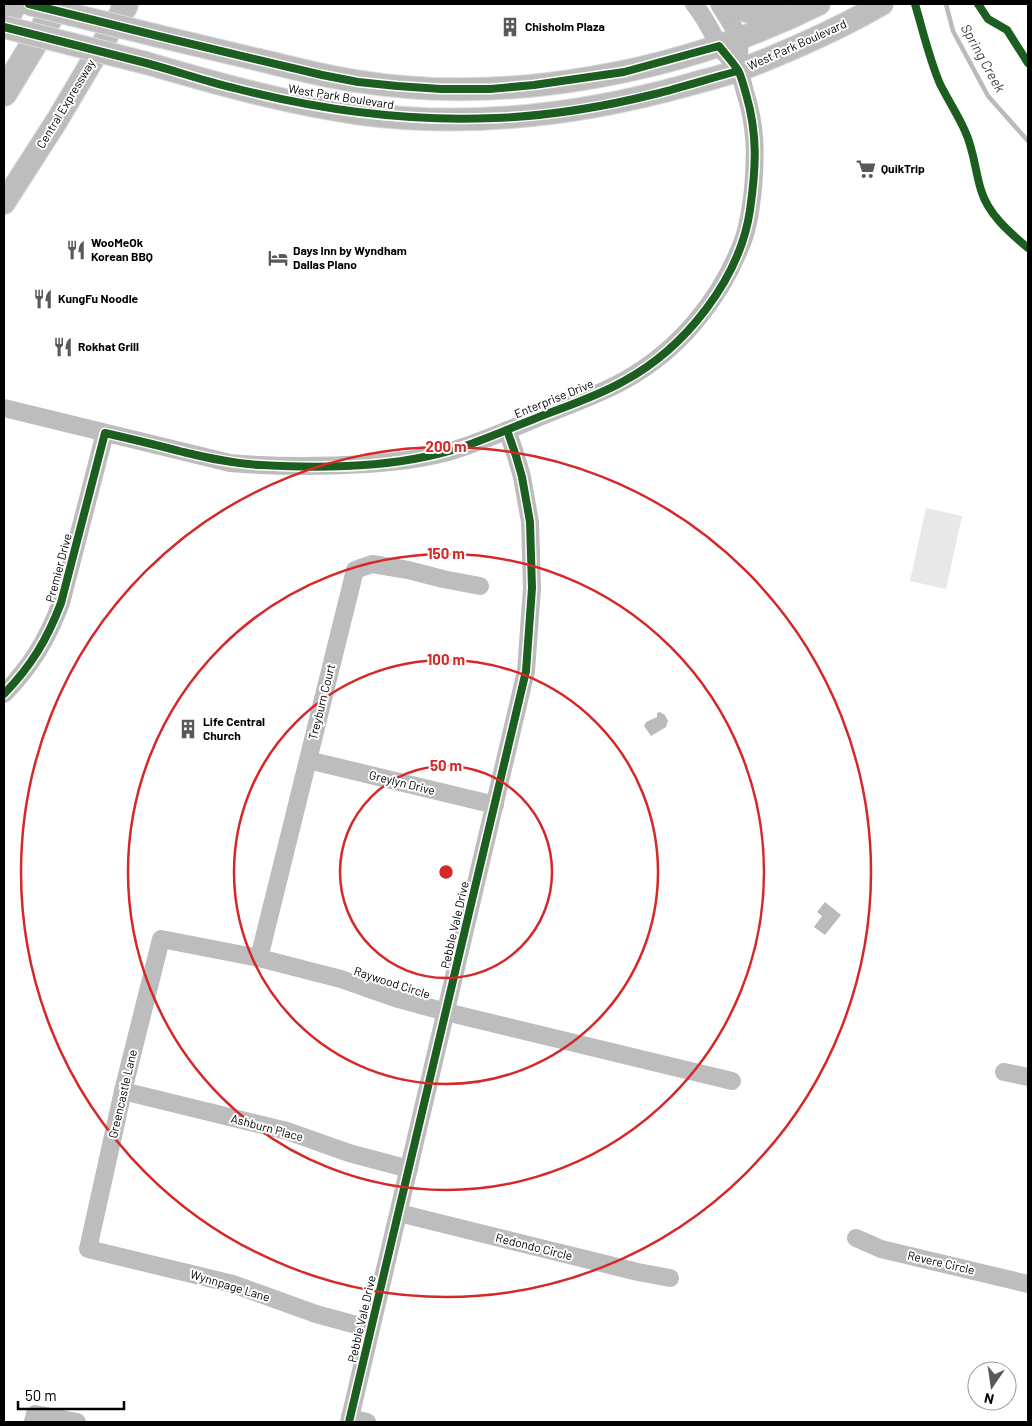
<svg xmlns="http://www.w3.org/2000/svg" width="1032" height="1426" font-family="Barlow,sans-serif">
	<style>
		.green { fill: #e8e8e8 }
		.water { fill: #bababa }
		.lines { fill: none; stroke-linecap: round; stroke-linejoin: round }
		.stream { stroke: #bababa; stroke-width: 4.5 }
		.major-casing { stroke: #dbdbdb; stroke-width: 24 }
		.highway-casing { stroke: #dbdbdb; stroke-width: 28 }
		.minor { stroke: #bdbdbd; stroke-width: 18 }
		.major { stroke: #bdbdbd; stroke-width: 22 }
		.highway { stroke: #bdbdbd; stroke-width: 26 }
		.major-bridge-casing { stroke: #dbdbdb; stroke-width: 24; stroke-linecap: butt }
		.major-bridge { stroke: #bdbdbd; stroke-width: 22 }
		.cycleway-casing { stroke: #fff; stroke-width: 11 }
		.cycleway { stroke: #1b5e20; stroke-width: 8 }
		.ring { fill: none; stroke: #d62828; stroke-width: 2.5 }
		.labels { text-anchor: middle; stroke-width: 4; stroke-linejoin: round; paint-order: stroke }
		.poi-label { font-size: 12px; font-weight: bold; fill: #000; stroke: #fff; text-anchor: start }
		.street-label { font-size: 12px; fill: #000; stroke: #fff }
		.water-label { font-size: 14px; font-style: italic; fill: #3e3e3e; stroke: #fff }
		.centre { fill: #d62828; stroke: #fff; stroke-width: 2.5 }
		.ring-label { font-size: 15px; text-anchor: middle; font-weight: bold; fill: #d62828; stroke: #fff; stroke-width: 4; stroke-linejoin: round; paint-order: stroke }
	</style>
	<rect width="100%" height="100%" fill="#fff"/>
	<!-- green -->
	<path class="green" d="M 926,508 L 962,516 L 946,589 L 910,581 Z"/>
	<!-- water -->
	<g class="water">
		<path d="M 660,712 L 665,715 L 668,721 L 666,727 L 651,736 L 644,726 L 646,722 L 657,717 L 657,713 Z"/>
		<path d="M 825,902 L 841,915 L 825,935 L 814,927 L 822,916 L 817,912 Z"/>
	</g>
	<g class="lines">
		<!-- stream -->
		<path class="stream" d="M 946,4 L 953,31 L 988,96 L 1028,141"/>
		<defs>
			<g id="major">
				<path d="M 727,4 C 747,14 765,15 787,16"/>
				<path d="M 158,36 C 196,45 234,54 272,63 C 300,70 328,77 356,81 C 507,106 683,72 819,4"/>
				<path d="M 146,63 C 218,84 289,104 362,114 C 471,128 584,114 688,85 C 705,80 723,76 740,70 C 789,51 837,30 882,4"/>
				<path d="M 4,203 L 56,122 L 123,9"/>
			</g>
			<g id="highway">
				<path d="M 124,7 L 125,4"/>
				<path d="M 4,21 L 14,4"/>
				<path d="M 4,93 L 58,4"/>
			</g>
		</defs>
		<!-- major casing -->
		<use href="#major" class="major-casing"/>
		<!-- highway casing -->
		<use href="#highway" class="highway-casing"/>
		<!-- minor -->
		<g class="minor">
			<path d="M 719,4 L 740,38 L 738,71"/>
			<path d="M 4,408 L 230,463 C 276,467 321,467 367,464 C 395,462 424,459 451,451 C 484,441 515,427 547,414 C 573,403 601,394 625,380 C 679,350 720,300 742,243 C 749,226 751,206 753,189 C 756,153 756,126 745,92 C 743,85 742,77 739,71 C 734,61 723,54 718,44 C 711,30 704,16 694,4"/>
			<path d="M 4,694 C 31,666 47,640 61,603 L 105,433"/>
			<path d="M 308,760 L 495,805"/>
			<path d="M 259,958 L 355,570 L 372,564 L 408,570 L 443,579 L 480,586"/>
			<path d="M 1004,1072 L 1028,1077"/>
			<path d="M 123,1091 L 287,1131 L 349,1153 L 409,1169"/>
			<path d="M 399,1213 L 638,1272 L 670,1278"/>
			<path d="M 856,1238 L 881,1249 L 1028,1284"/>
			<path d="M 371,1329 L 316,1314 L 233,1284 L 88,1249 L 123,1091 L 161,939 L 259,958 L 341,979 L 395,998 L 446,1012 L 732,1081"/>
			<path d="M 350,1418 L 367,1422"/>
			<path d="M 33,1422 L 35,1414 L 77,1422"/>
			<path d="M 349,1422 L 526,671 L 532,588 L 530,522 L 522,477 L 516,456 L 507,430"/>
		</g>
		<!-- major -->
		<use href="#major" class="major"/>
		<!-- highway -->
		<use href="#highway" class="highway"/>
		<defs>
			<g id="major-bridge">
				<path d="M 29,4 L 158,36"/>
				<path d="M 4,27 L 146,63"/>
			</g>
		</defs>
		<!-- major-bridge casing -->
		<use href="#major-bridge" class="major-bridge-casing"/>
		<!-- major-bridge -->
		<use href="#major-bridge" class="major-bridge"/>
		<defs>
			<g id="cycleway">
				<path d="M 915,4 C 923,31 929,58 940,84 C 948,100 958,115 965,131 C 974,150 975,171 981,190 C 988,214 1009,232 1028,248"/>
				<path d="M 978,4 L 988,19 L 1007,30 L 1028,63"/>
				<path d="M 4,27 C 51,39 99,51 146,63 C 176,71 204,81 234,88 C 319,110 406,122 495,118 C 549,116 603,107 655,94 C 683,87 711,78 738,71"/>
				<path d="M 4,694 C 31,666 47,640 61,603 L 105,433 C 131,439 157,445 183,452 C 208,458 234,464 261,465 C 314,468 372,468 424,457 C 462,450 498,433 534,419 C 564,407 596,397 624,381 C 685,348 740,279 750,210 C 756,168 758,135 746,94 C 744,87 742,79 739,72 C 734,63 725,54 719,46 L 624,72 L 534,85 L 490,89 L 441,89 L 397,86 L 358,82 L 322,75 L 158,36 L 29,4"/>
				<path d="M 349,1422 L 526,671 L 532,588 L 530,522 L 522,477 L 516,456 L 507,430"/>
			</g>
		</defs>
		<!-- cycleway casing -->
		<use href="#cycleway" class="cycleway-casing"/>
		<!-- cycleway -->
		<use href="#cycleway" class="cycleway"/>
	</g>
	<!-- distance rings -->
	<g class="ring">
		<circle cx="446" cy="872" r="106"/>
		<circle cx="446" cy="872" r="212"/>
		<circle cx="446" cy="872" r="318"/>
		<circle cx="446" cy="872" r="425"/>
	</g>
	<!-- icons -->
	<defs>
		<symbol id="building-bare" viewBox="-9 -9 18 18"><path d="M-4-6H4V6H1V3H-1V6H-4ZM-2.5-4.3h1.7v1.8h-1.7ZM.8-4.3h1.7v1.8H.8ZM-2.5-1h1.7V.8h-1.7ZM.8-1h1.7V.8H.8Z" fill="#595959" stroke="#fff" stroke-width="2.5" paint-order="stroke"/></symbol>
		<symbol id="supermarket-bare" viewBox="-9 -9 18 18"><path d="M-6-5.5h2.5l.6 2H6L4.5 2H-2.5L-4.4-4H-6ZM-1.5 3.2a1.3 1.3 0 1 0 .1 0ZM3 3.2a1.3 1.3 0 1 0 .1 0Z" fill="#595959" stroke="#fff" stroke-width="2.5" paint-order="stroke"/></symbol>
		<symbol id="restaurant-bare" viewBox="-9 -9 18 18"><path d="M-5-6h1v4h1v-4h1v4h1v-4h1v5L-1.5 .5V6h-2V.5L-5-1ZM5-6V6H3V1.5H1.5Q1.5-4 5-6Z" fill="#595959" stroke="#fff" stroke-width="2.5" paint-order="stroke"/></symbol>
		<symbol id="hotel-bare" viewBox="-9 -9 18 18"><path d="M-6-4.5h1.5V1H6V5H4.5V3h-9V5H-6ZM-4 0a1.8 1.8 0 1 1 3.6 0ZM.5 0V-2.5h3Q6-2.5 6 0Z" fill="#595959" stroke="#fff" stroke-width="2.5" paint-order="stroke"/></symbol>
	</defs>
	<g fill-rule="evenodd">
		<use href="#building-bare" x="496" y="13" width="28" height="28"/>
		<use href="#supermarket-bare" x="852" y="155" width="28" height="28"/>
		<use href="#restaurant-bare" x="62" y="236" width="28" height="28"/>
		<use href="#hotel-bare" x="264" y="244" width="28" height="28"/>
		<use href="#restaurant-bare" x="29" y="285" width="28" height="28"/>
		<use href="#restaurant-bare" x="49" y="333" width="28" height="28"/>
		<use href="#building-bare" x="174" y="715" width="28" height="28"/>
	</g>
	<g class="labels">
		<!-- poi labels -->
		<g class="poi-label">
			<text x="525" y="31">Chisholm Plaza</text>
			<text x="881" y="173">QuikTrip</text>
			<text x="91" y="247">WooMeOk<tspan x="91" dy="14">Korean BBQ</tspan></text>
			<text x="293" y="255">Days Inn by Wyndham<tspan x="293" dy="14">Dallas Plano</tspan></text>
			<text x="58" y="303">KungFu Noodle</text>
			<text x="78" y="351">Rokhat Grill</text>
			<text x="203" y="726">Life Central<tspan x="203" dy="14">Church</tspan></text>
		</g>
		<!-- street labels -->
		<g class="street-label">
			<text transform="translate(797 45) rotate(-24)" y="4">West Park Boulevard</text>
			<text transform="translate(341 97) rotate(9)" y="4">West Park Boulevard</text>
			<text transform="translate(66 104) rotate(-59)" y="4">Central Expressway</text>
			<text transform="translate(554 399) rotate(-22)" y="4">Enterprise Drive</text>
			<text transform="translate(59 568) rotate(-75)" y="4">Premier Drive</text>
			<text transform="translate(322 702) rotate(-76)" y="4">Treyburn Court</text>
			<text transform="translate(402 783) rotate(14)" y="4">Greylyn Drive</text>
			<text transform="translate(455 925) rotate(-77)" y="4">Pebble Vale Drive</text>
			<text transform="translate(392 983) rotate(18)" y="4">Raywood Circle</text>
			<text transform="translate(123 1094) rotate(-77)" y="4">Greencastle Lane</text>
			<text transform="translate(267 1128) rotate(15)" y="4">Ashburn Place</text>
			<text transform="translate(534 1247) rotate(14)" y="4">Redondo Circle</text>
			<text transform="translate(941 1263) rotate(13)" y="4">Revere Circle</text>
			<text transform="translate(230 1286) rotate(17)" y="4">Wynnpage Lane</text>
			<text transform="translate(362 1319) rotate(-77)" y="4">Pebble Vale Drive</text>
		</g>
		<!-- water labels -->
		<g class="water-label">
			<text transform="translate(983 58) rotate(61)" y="5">Spring Creek</text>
		</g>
	</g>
	<circle cx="446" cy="872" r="8" class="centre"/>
	<g class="ring-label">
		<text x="446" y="452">200 m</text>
		<text x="446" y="559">150 m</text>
		<text x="446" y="665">100 m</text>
		<text x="446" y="771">50 m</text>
	</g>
	<!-- border -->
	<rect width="1032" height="1426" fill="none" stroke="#000000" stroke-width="10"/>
	<!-- north arrow -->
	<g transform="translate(992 1386) rotate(193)"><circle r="24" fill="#ffffff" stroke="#999999"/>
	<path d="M0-4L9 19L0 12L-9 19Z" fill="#595959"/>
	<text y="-8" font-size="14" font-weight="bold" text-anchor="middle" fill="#000000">N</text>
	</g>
	<!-- scale -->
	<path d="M18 1401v8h106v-8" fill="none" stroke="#000000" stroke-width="2.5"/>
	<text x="25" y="1401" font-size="15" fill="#000000" stroke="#ffffff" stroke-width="4" paint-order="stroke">50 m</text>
</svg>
